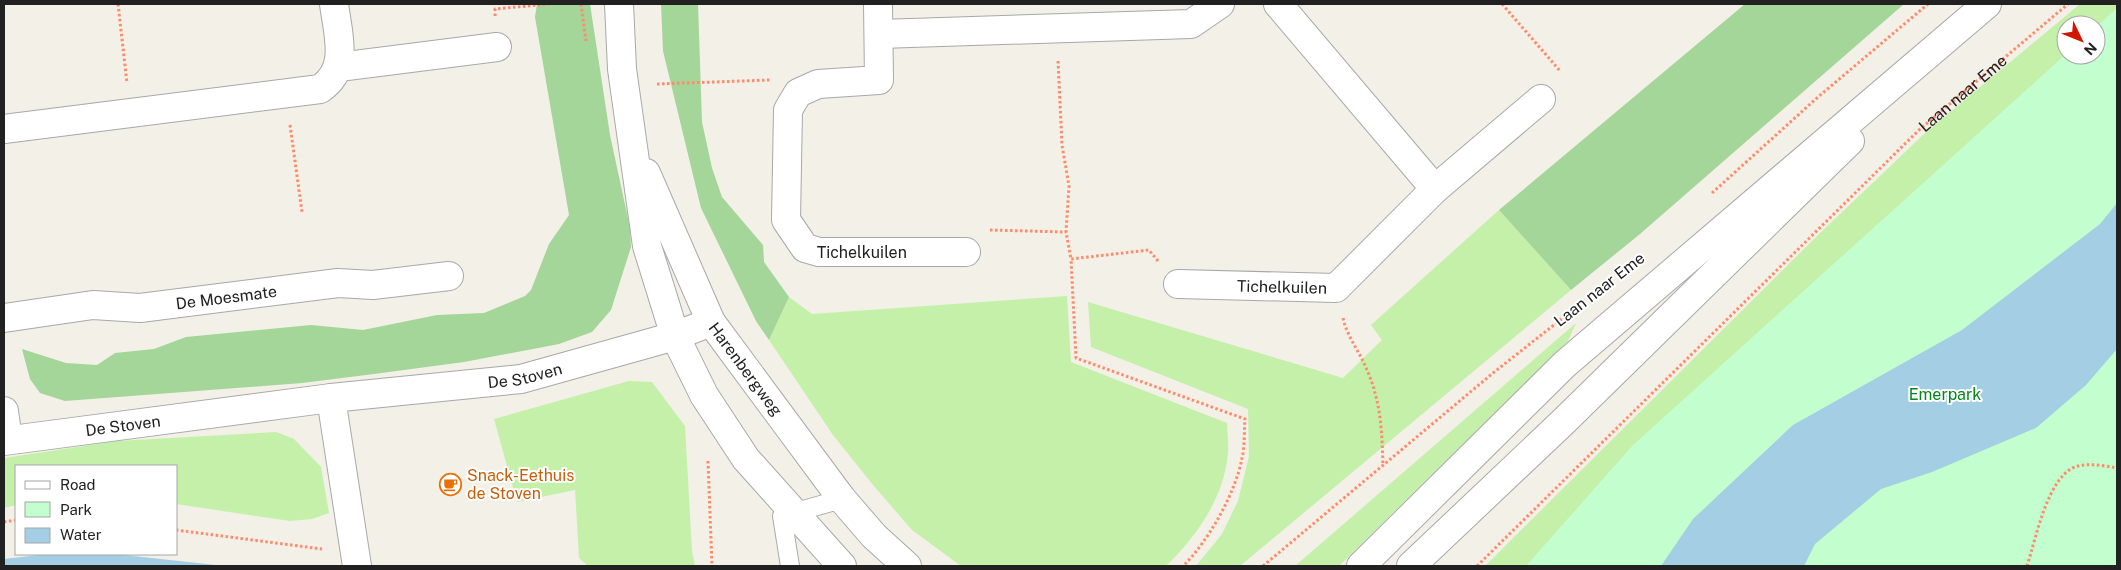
<svg xmlns="http://www.w3.org/2000/svg" width="2121" height="570" font-family="'Public Sans',sans-serif">
	<style>
		.grass { fill: #c4f0aa; fill-rule: evenodd }
		.forest { fill: #a4d599 }
		.park { fill: #c2fece }
		.water { fill: #a4cee3 }
		.lines { fill: none; stroke-linecap: round; stroke-linejoin: round }
		.service-casing { stroke: #a8a8a8; stroke-width: 20 }
		.minor-casing { stroke: #a8a8a8; stroke-width: 30 }
		.tertiary-casing { stroke: #a8a8a8; stroke-width: 30 }
		.path { stroke: #ff8b6b; stroke-width: 3; stroke-dasharray: 2.5 2.5; stroke-linecap: butt }
		.service { stroke: #fff; stroke-width: 18 }
		.minor { stroke: #fff; stroke-width: 28 }
		.tertiary { stroke: #fff; stroke-width: 28 }
		.labels { text-anchor: middle; stroke-width: 4; stroke-linejoin: round; paint-order: stroke }
		.street-label { font-size: 16px; fill: #212121; stroke: #fff }
		.park-label { font-size: 16px; fill: #03871b; stroke: #fff }
		.food-label { font-size: 16px; fill: #c56008; stroke: #fff; text-anchor: start }
	</style>
	<rect width="100%" height="100%" fill="#f2f0e7"/>
	<!-- grass -->
	<g class="grass">
		<path d="M 2080,4 L 2117,4 L 2117,161 L 1661,566 L 1485,566 L 1818,235 L 1925,133 ZM 2066,25 L 2096,25 L 2096,55 L 2066,55 Z"/>
		<path d="M 1499,210 L 1571,290 L 1240,566 L 1196,566 L 1222,534 L 1238,501 L 1249,456 L 1248,409 L 1091,347 L 1088,302 L 1343,378 L 1382,340 L 1371,325 Z"/>
		<path d="M 1067,296 L 1071,362 L 1227,423 C 1227,433 1229,443 1228,453 C 1224,498 1197,536 1166,566 L 961,566 L 912,530 L 873,485 L 833,435 L 769,340 L 789,297 L 812,314 Z"/>
		<path d="M 1576,323 L 1568,341 L 1339,566 L 1295,566 Z"/>
		<path d="M 629,381 L 652,382 L 685,426 L 692,551 L 695,566 L 588,566 L 579,558 L 575,490 L 517,502 L 494,419 Z"/>
		<path d="M 276,432 L 294,439 L 321,467 L 329,513 L 312,519 L 290,521 L 176,504 L 176,466 L 16,466 L 16,505 L 4,508 L 4,458 L 117,441 Z"/>
	</g>
	<!-- forest -->
	<g class="forest">
		<path d="M 537,4 L 590,4 L 610,135 L 630,228 L 631,247 L 611,310 L 592,332 L 559,344 L 464,362 L 374,374 L 302,383 L 65,401 L 40,393 L 30,379 L 22,349 L 66,363 L 97,365 L 115,353 L 154,349 L 186,337 L 311,325 L 363,330 L 437,315 L 484,313 L 525,296 L 531,290 L 549,244 L 569,215 L 535,17 Z"/>
		<path d="M 661,4 L 698,4 L 702,122 L 712,168 L 722,197 L 763,245 L 764,262 L 789,297 L 769,340 L 756,321 L 701,208 L 663,51 Z"/>
		<path d="M 1745,4 L 1904,4 L 1640,234 L 1571,290 L 1499,210 Z"/>
	</g>
	<!-- park -->
	<path class="park" d="M 2117,8 L 2117,566 L 1526,566 L 1633,445 L 2066,54 L 2096,55 L 2096,27 Z"/>
	<!-- water -->
	<g class="water">
		<path d="M 2117,203 L 2117,349 L 2086,385 L 2036,428 L 1932,472 L 1881,489 L 1815,544 L 1804,566 L 1661,566 L 1693,519 L 1793,425 L 1962,330 L 2100,224 Z"/>
		<path d="M 47,554 L 115,554 L 225,566 L 4,566 L 4,559 Z"/>
	</g>
	<g class="lines">
		<defs>
			<path id="service" d="M 790,566 L 782,516 L 842,499"/>
			<g id="minor">
				<path id="s2" d="M 878,4 L 879,80 L 818,84 L 798,93 L 788,110 L 786,220 L 805,248 L 819,252 L 966,252"/>
				<path d="M 1278,4 L 1435,189"/>
				<path d="M 880,34 L 1191,24 L 1220,4"/>
				<path d="M 339,67 L 497,47"/>
				<path d="M 4,129 L 320,89 C 350,69 338,35 334,4"/>
				<path id="s3" d="M 1178,284 L 1336,288 L 1435,189 L 1541,99"/>
				<path id="s4" d="M 4,318 L 93,305 L 140,308 L 338,283 L 373,285 L 449,276"/>
				<path d="M 331,398 L 357,566"/>
				<path d="M 4,411 L 8,440"/>
				<path id="s5" d="M 4,441 L 331,398 L 521,379 L 675,336 L 711,322"/>
			</g>
			<g id="tertiary">
				<path d="M 619,4 L 622,69 L 647,246 L 675,336 L 704,395 L 746,459 L 842,566"/>
				<path id="s6" d="M 646,173 L 711,322 L 842,499 L 874,536 L 907,566"/>
				<path d="M 1361,566 L 1565,364 L 1987,4"/>
				<path d="M 1411,566 L 1562,423 L 1850,141"/>
			</g>
		</defs>
		<!-- service casing -->
		<use href="#service" class="service-casing"/>
		<!-- minor casing -->
		<use href="#minor" class="minor-casing"/>
		<!-- tertiary casing -->
		<use href="#tertiary" class="tertiary-casing"/>
		<!-- path -->
		<g class="path">
			<path d="M 118,4 L 127,83"/>
			<path d="M 581,4 L 586,41"/>
			<path d="M 1502,4 L 1561,72"/>
			<path d="M 495,16 L 495,9 L 549,4"/>
			<path d="M 1058,61 L 1062,145 L 1069,186 L 1066,232 L 1071,259"/>
			<path d="M 657,84 L 770,80"/>
			<path d="M 290,125 L 302,212"/>
			<path d="M 1712,193 L 1818,97 L 1928,4"/>
			<path d="M 990,230 L 1066,232"/>
			<path d="M 1158,261 L 1149,250 L 1071,259 L 1076,358 L 1245,419 C 1244,431 1245,445 1242,458 C 1236,492 1208,542 1183,566"/>
			<path d="M 1343,318 C 1347,337 1360,352 1367,370 C 1381,402 1382,432 1383,466"/>
			<path d="M 708,461 L 712,566"/>
			<path d="M 4,522 L 16,520"/>
			<path d="M 176,530 L 322,549"/>
			<path d="M 1263,566 L 1493,373 L 1597,291"/>
			<path id="s1" d="M 1477,566 L 1919,130 L 2068,4"/>
			<path d="M 2027,566 C 2036,539 2048,473 2078,466 C 2090,463 2105,466 2117,468"/>
		</g>
		<!-- service -->
		<use href="#service" class="service"/>
		<!-- minor -->
		<use href="#minor" class="minor"/>
		<!-- tertiary -->
		<use href="#tertiary" class="tertiary"/>
	</g>
	<!-- icons -->
	<defs>
		<symbol id="cafe-ring" viewBox="-11 -11 22 22"><circle r="9.5" fill="#fff" stroke="#e8710a" stroke-width="1.5"/><path d="M-5.5-4.5H6V0H3Q3 3.5 0 3.5H-2.5Q-5.5 3.5-5.5 0ZM3-3.2v2h1.7v-2ZM-6 4.5H4V6H-6Z" fill="#e8710a"/></symbol>
	</defs>
	<g fill-rule="evenodd">
		<use href="#cafe-ring" x="438" y="472" width="25" height="25"/>
	</g>
	<g class="labels">
		<!-- street labels -->
		<g class="street-label">
			<text dy="6" stroke="none"><textPath href="#s1" startOffset="678">Laan naar Eme</textPath></text>
			<text dy="6" stroke="none"><textPath href="#s2" startOffset="380">Tichelkuilen</textPath></text>
			<text dy="6" stroke="none"><textPath href="#s3" startOffset="104">Tichelkuilen</textPath></text>
			<text transform="translate(1599 289) rotate(-38)" y="6">Laan naar Eme</text>
			<text dy="6" stroke="none"><textPath href="#s4" startOffset="224">De Moesmate</textPath></text>
			<text dy="6" stroke="none"><textPath href="#s6" startOffset="221">Harenbergweg</textPath></text>
			<text dy="6" stroke="none"><textPath href="#s5" startOffset="525">De Stoven</textPath></text>
			<text dy="6" stroke="none"><textPath href="#s5" startOffset="120">De Stoven</textPath></text>
		</g>
		<!-- park labels -->
		<g class="park-label">
			<text x="1945" y="400">Emerpark</text>
		</g>
		<!-- food labels -->
		<g class="food-label">
			<text x="467" y="481">Snack-Eethuis<tspan x="467" dy="18">de Stoven</tspan></text>
		</g>
	</g>
	<!-- border -->
	<rect width="2121" height="570" fill="none" stroke="#212121" stroke-width="10"/>
	<!-- legend -->
	<rect x="15" y="465" width="162" height="90" fill="#ffffff" stroke="#a6a6a6"/>
	<rect x="25" y="481" width="25" height="8" fill="#ffffff" stroke="#a6a6a6"/>
	<text x="60" y="490" font-size="15" fill="#212121">Road</text>
	<rect x="25" y="502" width="25" height="15" fill="#c2fece" stroke="#a6a6a6"/>
	<text x="60" y="515" font-size="15" fill="#212121">Park</text>
	<rect x="25" y="528" width="25" height="15" fill="#a4cee3" stroke="#a6a6a6"/>
	<text x="60" y="540" font-size="15" fill="#212121">Water</text>
	<!-- north arrow -->
	<g transform="translate(2081 40) rotate(133)"><circle r="24" fill="#ffffff" stroke="#a6a6a6"/>
	<path d="M0-4L9 19L0 12L-9 19Z" fill="#d21700"/>
	<text y="-8" font-size="14" font-weight="bold" text-anchor="middle" fill="#212121">N</text>
	</g>
</svg>
